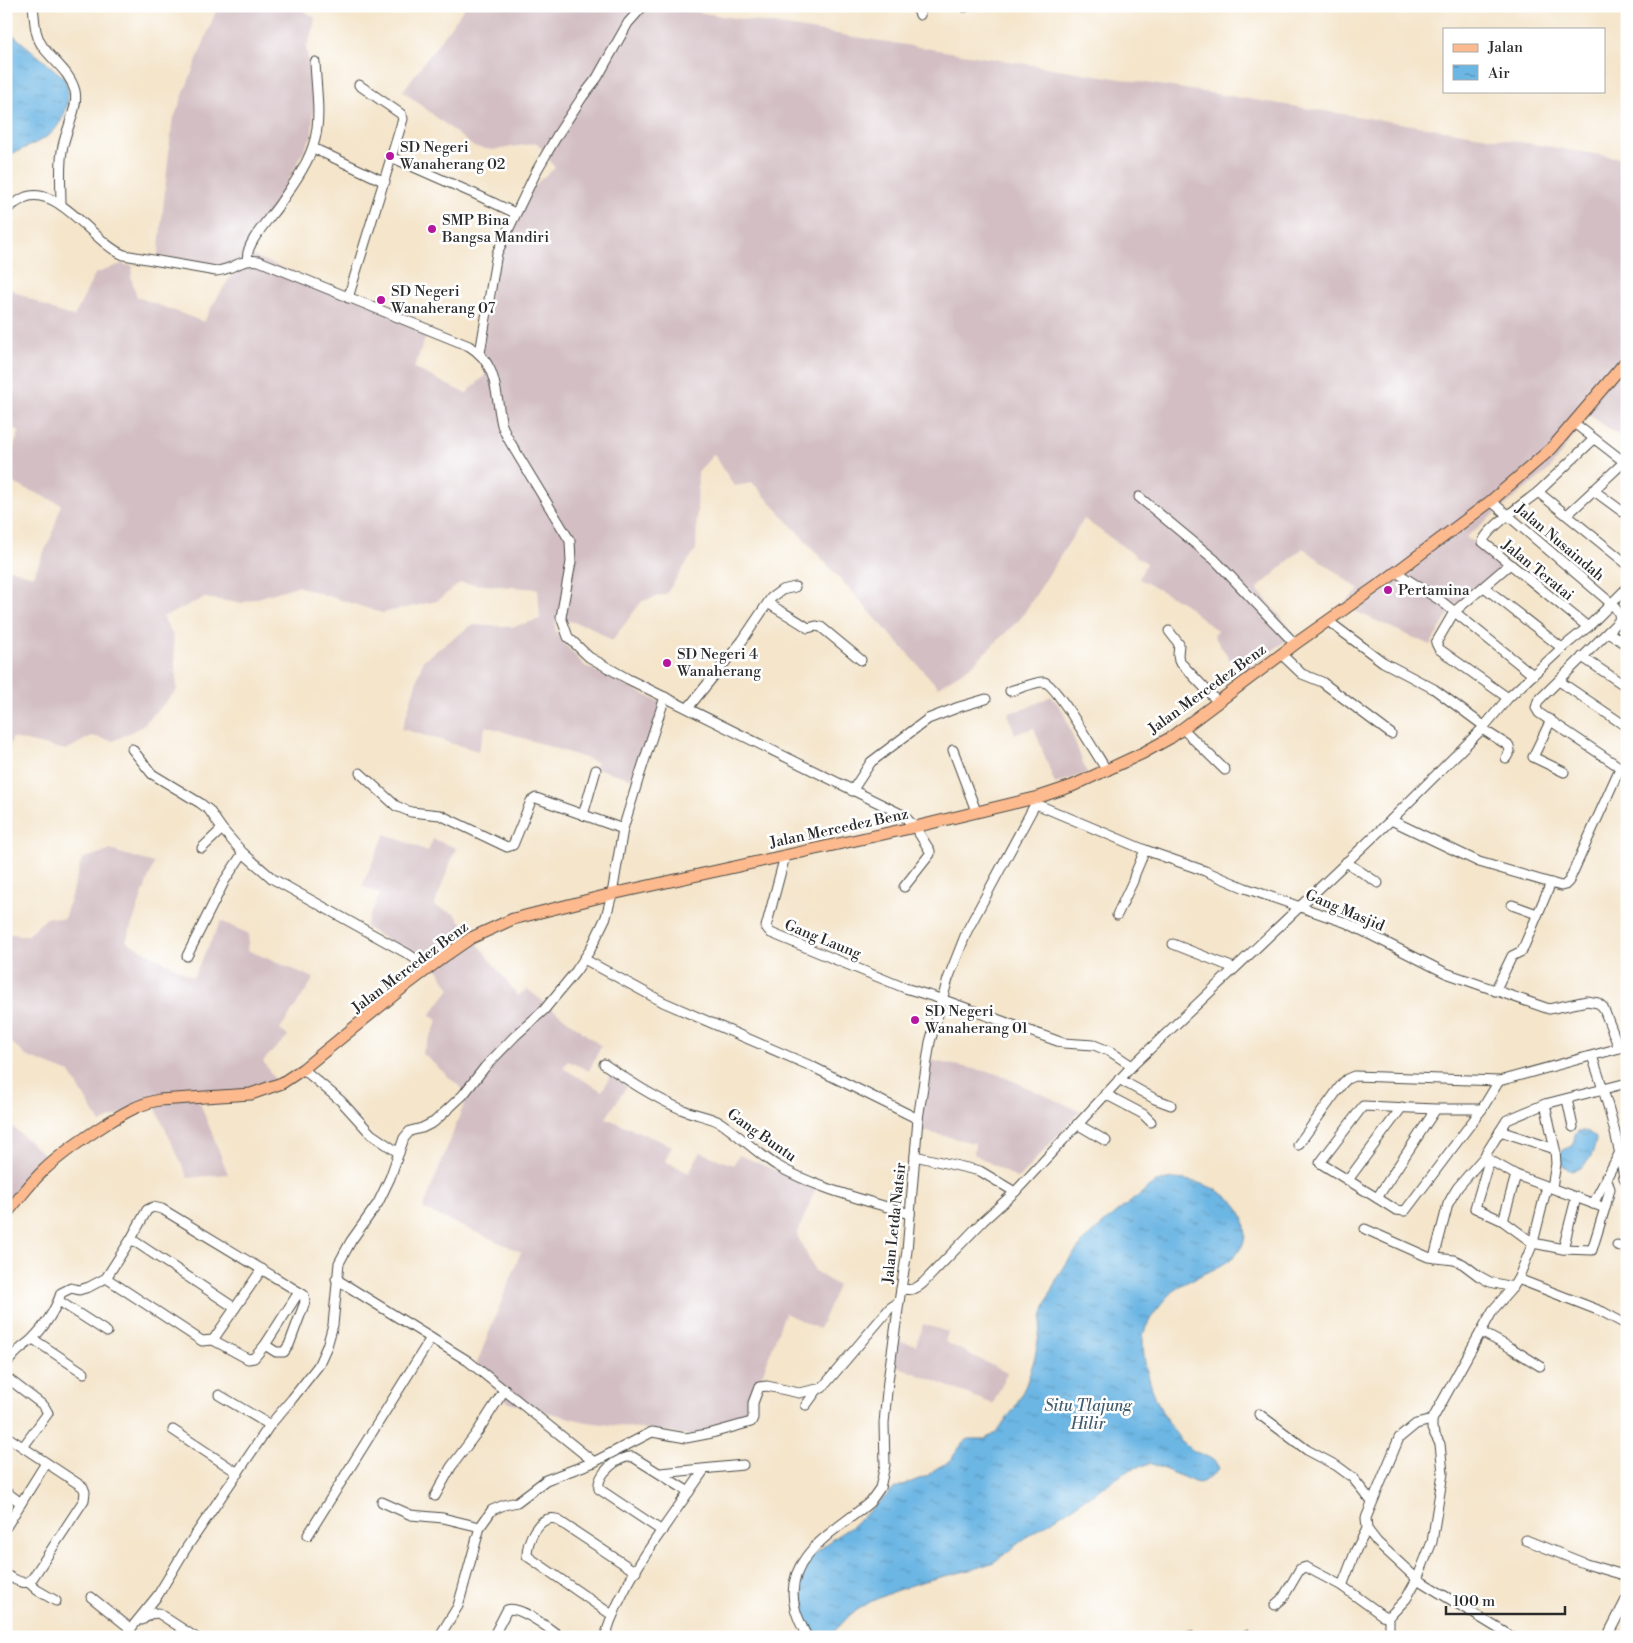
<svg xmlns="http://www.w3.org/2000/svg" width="1633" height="1643" font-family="'Libre Bodoni',serif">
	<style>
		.industrial { fill: #d2bec3 }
		.water { fill: url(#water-ripples); stroke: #4c7088 }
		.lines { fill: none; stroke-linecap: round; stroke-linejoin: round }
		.minor-casing { stroke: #494743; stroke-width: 11 }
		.major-casing { stroke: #494743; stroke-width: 13 }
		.minor { stroke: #fff; stroke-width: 9 }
		.major { stroke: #fcba8e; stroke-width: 11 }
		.poi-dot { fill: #b5179e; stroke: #fff; stroke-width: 2 }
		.labels { text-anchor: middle; stroke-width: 5; stroke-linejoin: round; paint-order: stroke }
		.poi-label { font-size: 15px; fill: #2b2b2b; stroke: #fff; text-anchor: start }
		.street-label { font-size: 15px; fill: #2b2b2b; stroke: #fff }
		.water-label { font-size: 16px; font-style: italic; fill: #425c6c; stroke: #fff }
	</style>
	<defs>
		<pattern id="water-ripples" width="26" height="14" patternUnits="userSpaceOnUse" patternTransform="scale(1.25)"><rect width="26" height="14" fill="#6cb6e4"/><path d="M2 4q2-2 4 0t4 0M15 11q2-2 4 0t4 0" fill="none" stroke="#5994b9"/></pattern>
	</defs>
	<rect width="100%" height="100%" fill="#fff"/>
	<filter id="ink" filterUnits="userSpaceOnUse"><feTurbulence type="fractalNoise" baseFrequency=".02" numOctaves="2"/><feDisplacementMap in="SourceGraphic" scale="10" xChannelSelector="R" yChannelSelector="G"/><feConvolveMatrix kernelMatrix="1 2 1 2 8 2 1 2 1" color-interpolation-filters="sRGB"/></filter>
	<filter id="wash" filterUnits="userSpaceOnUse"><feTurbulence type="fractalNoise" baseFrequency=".0096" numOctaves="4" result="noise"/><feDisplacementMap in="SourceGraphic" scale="20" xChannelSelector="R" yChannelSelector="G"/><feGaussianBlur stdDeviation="1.12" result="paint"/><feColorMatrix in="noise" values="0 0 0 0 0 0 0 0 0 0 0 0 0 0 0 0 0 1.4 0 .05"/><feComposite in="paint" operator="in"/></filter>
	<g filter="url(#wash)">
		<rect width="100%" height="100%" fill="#f4e5cb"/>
		<!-- industrial -->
		<g class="industrial">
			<path d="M 218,6 L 297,6 L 315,18 L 312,34 L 306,47 L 314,99 L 312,135 L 275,206 L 246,253 L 429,328 L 414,368 L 466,394 L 486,374 L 482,351 L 495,259 L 522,202 L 540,180 L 555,168 L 537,143 L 493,150 L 474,147 L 403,91 L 466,6 L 659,6 L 1627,159 L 1627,441 L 1589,415 L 1549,470 L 1466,537 L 1505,567 L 1454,606 L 1430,645 L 1341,605 L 1360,590 L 1303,548 L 1257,589 L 1295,634 L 1240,674 L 1214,636 L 1217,631 L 1182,602 L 1139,579 L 1146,563 L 1084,519 L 1021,618 L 971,666 L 938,687 L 753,483 L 734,486 L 714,454 L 698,472 L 696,549 L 666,594 L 642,601 L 612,641 L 589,626 L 556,618 L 555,631 L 563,642 L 585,666 L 662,703 L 636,780 L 595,768 L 597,762 L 486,726 L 478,751 L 402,729 L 423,660 L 472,625 L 512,627 L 540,619 L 538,589 L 460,583 L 437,601 L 382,613 L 297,586 L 241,603 L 204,598 L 163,617 L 173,636 L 177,690 L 141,727 L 113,741 L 92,736 L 66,750 L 12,738 L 6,762 L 6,568 L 33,576 L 52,535 L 61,504 L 6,480 L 6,465 L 20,431 L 6,425 L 6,287 L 55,311 L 74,317 L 95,274 L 121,264 L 133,266 L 131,278 L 137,297 L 204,322 L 212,306 L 233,273 L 222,265 L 158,256 L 172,123 Z"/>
			<path d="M 1051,696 L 1063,711 L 1087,773 L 1055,784 L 1034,728 L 1015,734 L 1008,713 L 1027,708 Z"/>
			<path d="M 385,834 L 428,851 L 433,839 L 456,848 L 434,906 L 455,914 L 518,996 L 527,989 L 601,1046 L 589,1071 L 568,1061 L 563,1068 L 602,1091 L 611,1075 L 627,1086 L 606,1118 L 672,1146 L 665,1161 L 689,1173 L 700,1152 L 733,1165 L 739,1155 L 816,1187 L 797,1235 L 815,1271 L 838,1286 L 819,1329 L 785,1313 L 745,1421 L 698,1436 L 587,1422 L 509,1403 L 475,1368 L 521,1252 L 423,1209 L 468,1094 L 422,1053 L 438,1021 L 430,1015 L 450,989 L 438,970 L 365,927 L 380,894 L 362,886 Z"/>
			<path d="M 110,850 L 154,863 L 126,941 L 193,977 L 221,921 L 249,934 L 247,950 L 314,978 L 280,1030 L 288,1036 L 263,1061 L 276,1082 L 231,1094 L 196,1093 L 228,1174 L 188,1178 L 152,1100 L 100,1123 L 70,1073 L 26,1056 L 6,1037 L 6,933 L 26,936 L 48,917 L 64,919 L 82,859 Z"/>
			<path d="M 929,1060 L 995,1073 L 1080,1111 L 1018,1179 L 974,1154 L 975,1143 L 918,1130 Z"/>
			<path d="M 6,1121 L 48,1158 L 6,1203 Z"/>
			<path d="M 923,1324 L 948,1332 L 945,1342 L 1007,1373 L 993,1404 L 889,1363 L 896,1340 L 916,1345 Z"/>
		</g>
		<!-- water -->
		<g class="water">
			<path d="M 6,29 L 62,76 C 75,93 65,123 49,135 C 36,144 20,150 6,156 Z"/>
			<path d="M 1578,1131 C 1586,1130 1591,1133 1596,1138 C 1596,1147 1590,1161 1583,1166 C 1580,1169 1575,1170 1571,1171 L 1559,1163 C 1559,1149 1562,1151 1573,1146 L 1575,1135 Z"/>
			<path d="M 1173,1179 C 1197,1180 1216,1187 1235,1203 C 1241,1209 1244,1219 1245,1227 C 1250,1265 1199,1271 1176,1289 C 1166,1298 1143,1324 1143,1338 C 1142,1374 1162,1424 1189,1448 C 1199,1456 1215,1455 1219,1469 L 1207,1479 L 1199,1484 L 1150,1463 L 1129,1470 L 1075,1505 L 1028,1536 L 994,1562 L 974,1569 L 924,1581 L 892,1592 L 870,1602 L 851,1614 L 829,1637 L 818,1637 L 806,1624 L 801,1612 L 797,1591 L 804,1572 L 814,1555 L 835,1537 L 851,1527 L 895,1488 L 927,1476 L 937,1468 L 949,1462 L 962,1444 L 968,1439 L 986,1439 L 996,1433 L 1014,1409 L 1026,1385 L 1035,1357 L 1043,1313 L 1050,1294 L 1058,1276 L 1071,1257 L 1086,1239 L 1116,1213 L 1156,1182 Z"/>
		</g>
	</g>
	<g filter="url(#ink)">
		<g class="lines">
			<defs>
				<g id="minor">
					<path d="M 33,6 C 35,20 34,35 43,47 C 54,62 70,72 75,91 C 79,108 64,133 62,151 C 59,169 61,188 61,205"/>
					<path d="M 916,6 L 920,15"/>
					<path d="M 965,6 L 965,7"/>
					<path d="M 313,148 L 385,182"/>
					<path d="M 393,158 L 477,195 L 515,213"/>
					<path d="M 6,209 C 13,205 19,200 26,197 C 59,185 95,244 124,255 L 216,271 C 233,270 241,258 259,261 L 469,346 C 499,364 495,395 502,425 C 504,431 507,437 510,442 L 570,541 L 571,562 L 561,617 L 568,637 L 589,657 L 628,679 L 903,815 L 915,827 L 930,851 L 930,854 L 904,887"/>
					<path d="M 248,260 C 243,245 273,215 281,202 C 294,183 310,161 315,139 C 321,115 316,87 315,62"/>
					<path d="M 348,298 L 403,119 L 401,114 L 359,85"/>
					<path d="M 480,353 L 497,253 L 537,170 L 558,134 L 583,96 L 597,78 L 628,23 L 643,6"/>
					<path d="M 1574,423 L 1627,464"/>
					<path d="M 1594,439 L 1538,492 L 1627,564"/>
					<path d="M 1593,490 L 1627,515"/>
					<path d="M 1538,492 C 1527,501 1485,530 1483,542 L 1588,627"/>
					<path d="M 1139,497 L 1215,560 L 1295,644"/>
					<path d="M 1491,501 L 1612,604 C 1617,610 1622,615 1618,622 L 1538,701 L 1536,708 L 1539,713 L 1627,772"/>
					<path d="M 1567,515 L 1624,462"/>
					<path d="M 1396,572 L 1441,601 L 1533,675"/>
					<path d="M 1484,587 L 1562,648"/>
					<path d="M 768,603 C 781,612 794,618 808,628 L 816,626 L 821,627 L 861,660"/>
					<path d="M 1328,621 L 1383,662 L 1434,689 L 1484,726"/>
					<path d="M 1169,631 L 1179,644 L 1178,655 L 1179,661 L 1218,702"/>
					<path d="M 1608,632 L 1627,645"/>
					<path d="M 1281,654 L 1302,674 L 1322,682 L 1391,734"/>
					<path d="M 1582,657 L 1627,687"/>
					<path d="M 1559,681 L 1627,727"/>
					<path d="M 1010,691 C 1019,689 1036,681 1044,682 C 1056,684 1098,757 1107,771"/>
					<path d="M 1508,698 L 1439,649 L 1436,643 L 1454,612 L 1510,564"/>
					<path d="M 688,708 L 742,641 L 771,598 L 782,590 L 795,587"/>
					<path d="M 1551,720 L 1533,757 L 1564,772"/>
					<path d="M 1183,729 L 1225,770"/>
					<path d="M 1482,729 L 1509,746 L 1510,751 L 1506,758"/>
					<path d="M 132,749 L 152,774 L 200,803 L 209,810 L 222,829 L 243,853 L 273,879 L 408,954 L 429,968"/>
					<path d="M 953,750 L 976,811"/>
					<path d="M 360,773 L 396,806 L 411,812 L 440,815 L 507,847 L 513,845 L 531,801 L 536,798 L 623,829"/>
					<path d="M 852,791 L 871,762 L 928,719 L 959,707 L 986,699"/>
					<path d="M 1036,804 L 1145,850 L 1205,871 L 1245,888 L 1347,923 L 1446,973 L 1549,1009 L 1587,1001 L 1598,1003 L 1603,1007 L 1619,1048"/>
					<path d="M 583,815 L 596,770"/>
					<path d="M 1391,820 L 1479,862 L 1561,886 L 1565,885 L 1569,881 L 1620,768"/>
					<path d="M 202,848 L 222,829"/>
					<path d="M 785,856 L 766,927 L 771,933 L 905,988 L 941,999 L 1063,1043 L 1094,1045 L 1111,1052 L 1132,1066"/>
					<path d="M 1346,862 L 1378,883"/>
					<path d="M 1512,905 L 1537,914"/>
					<path d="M 1117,915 L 1133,881 L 1135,874 L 1145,850"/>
					<path d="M 1173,944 L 1234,968"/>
					<path d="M 187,956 L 225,880 L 243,853"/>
					<path d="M 584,959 L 663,1002 L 811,1066 L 918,1119"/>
					<path d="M 1495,991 L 1512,956 L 1522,951 L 1551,883"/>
					<path d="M 1592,1056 C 1606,1096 1618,1137 1624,1178 L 1627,1182"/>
					<path d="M 604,1064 C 629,1081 653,1097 681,1109 C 694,1115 709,1116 721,1123 C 740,1136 757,1153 776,1165 C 817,1189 866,1200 910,1214"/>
					<path d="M 303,1069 L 341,1101 L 371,1134 L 399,1153"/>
					<path d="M 1119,1079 L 1155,1099 L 1171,1105"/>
					<path d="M 1105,1094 L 1143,1114 L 1151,1122"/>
					<path d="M 1567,1099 L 1573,1127"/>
					<path d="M 1436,1109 L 1377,1198 L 1320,1163 L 1363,1106 L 1436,1109 L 1482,1109"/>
					<path d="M 1077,1124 L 1106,1141"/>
					<path d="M 1500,1131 L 1555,1149 L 1545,1104"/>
					<path d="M 1298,1145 L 1342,1084 L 1347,1079 L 1354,1076 L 1499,1081 L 1627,1046"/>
					<path d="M 915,1156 L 980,1171 L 1015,1192"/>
					<path d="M 1486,1158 L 1516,1175 L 1605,1208 L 1610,1189 L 1606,1177"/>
					<path d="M 1348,1180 L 1402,1107"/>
					<path d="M 1547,1186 L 1533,1243 L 1563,1249 L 1576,1198"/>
					<path d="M 1552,1187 L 1556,1164 L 1555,1149"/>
					<path d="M 1377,1198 L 1396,1210 L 1405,1211 L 1482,1109 L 1499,1081"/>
					<path d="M 1593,1204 L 1620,1152"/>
					<path d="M 1503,1221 L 1516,1175"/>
					<path d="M 1365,1229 L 1428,1257 L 1454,1260 L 1463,1264 L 1479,1276 L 1490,1282 L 1513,1287"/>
					<path d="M 131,1239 L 235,1308"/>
					<path d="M 1617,1245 L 1627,1248"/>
					<path d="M 1563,1249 L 1592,1250 L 1605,1208"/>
					<path d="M 1434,1258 L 1448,1204 L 1453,1195 L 1458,1187 L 1484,1157 L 1507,1120 L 1545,1104 L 1627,1083"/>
					<path d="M 336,1279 L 468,1361 L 594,1462"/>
					<path d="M 1518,1279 L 1603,1312 L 1627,1325"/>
					<path d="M 901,1289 C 911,1290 915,1290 923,1283 L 983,1221 L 1015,1192 L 1132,1066 L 1391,820 L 1482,729 L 1508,698 L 1562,648 L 1588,627 L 1627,588"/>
					<path d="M 59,1301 L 107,1332"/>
					<path d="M 1481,1332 L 1511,1348 L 1540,1366"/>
					<path d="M 33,1339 L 84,1373"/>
					<path d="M 213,1340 L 262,1269"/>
					<path d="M 265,1345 L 299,1292"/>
					<path d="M 6,1365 C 13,1353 22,1348 31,1340 C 44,1328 56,1309 61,1293 L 71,1288 L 79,1290 L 89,1287 L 106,1278 L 131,1239 L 147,1210 L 153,1207 L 162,1209 L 299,1292 L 304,1295 L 305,1302 L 289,1345 L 284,1352 L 276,1352 L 265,1345 L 254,1358 L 248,1359 L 213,1340 L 202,1341 L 106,1278"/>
					<path d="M 6,1377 L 44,1406 L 48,1413 L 23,1447"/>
					<path d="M 219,1395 L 270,1425"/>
					<path d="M 806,1405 L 817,1390"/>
					<path d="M 1259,1414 L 1307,1450 L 1337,1466 L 1352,1477 L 1372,1502"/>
					<path d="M 1432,1420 L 1416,1424 L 1399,1438 L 1366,1518 L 1367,1529 L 1377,1542 L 1417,1579 L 1512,1637"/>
					<path d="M 173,1430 L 238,1473"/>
					<path d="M 6,1436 L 83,1487 L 85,1492 L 84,1500 L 32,1579 C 24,1587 15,1579 6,1575"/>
					<path d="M 661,1473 L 743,1465"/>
					<path d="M 6,1492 L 21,1503"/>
					<path d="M 435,1496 L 451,1467 L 478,1431 L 505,1389"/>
					<path d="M 382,1502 L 411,1515 L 443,1518 L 480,1527"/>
					<path d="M 6,1527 L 46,1463"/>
					<path d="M 662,1531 L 599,1489 C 596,1474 619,1455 633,1457 L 689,1492"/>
					<path d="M 308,1535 L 431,1338"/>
					<path d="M 1526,1540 L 1586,1564 L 1627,1576"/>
					<path d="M 28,1582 L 37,1590 L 56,1601"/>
					<path d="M 1342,1586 L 1356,1550 L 1367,1529"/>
					<path d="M 91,1597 L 131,1629"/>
					<path d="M 1275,1605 L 1283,1598 L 1300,1569 L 1306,1567 L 1342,1586 L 1382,1615 L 1389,1617 L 1406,1599 L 1417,1579 L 1432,1542 L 1443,1473 L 1440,1444 L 1432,1429 L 1432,1420 L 1493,1310 L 1513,1287 L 1518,1279 L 1533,1243 L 1503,1221 L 1475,1208 L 1489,1161"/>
					<path d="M 612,1615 L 527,1556 C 527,1541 538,1515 556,1519 L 636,1572"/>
					<path d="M 1389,1617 L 1389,1631 L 1393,1637"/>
					<path d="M 142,1620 L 150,1614 L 158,1613 L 195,1637"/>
					<path d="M 1190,1636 L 1190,1637"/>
					<path d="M 124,1637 L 158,1595 L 185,1550 L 270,1425 L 292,1399 L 318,1366 L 327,1346 L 333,1325 L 339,1263 L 351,1241 L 378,1203 L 390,1178 L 404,1138 L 410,1131 L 422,1128 L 434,1122 L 463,1095 L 485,1067 L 515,1036 L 544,1010 L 576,971 L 590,950 L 606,917 L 612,894 L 623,829 L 639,777 L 665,697"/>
					<path d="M 439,1637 L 458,1606 L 480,1527 L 492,1510 L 504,1505 L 517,1502 L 546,1480 L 594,1462 L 652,1432 L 686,1438 L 712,1433 L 751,1422 L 753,1418 L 753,1403 L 759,1387 L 767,1386 L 799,1393 L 822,1388 L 890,1308 L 899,1302"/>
					<path d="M 493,1637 L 507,1610 C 520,1605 549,1629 561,1637"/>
					<path d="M 605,1637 C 623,1577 669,1522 704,1470"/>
					<path d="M 807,1637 C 803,1628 797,1618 795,1608 C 782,1556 838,1530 870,1502 L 880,1488 L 885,1465 L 884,1423 L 888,1381 L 899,1302 L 907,1251 L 918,1119 L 930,1042 L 948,979 L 967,931 L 1039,797"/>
					<path d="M 1246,1637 L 1247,1635"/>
					<path d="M 1610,1637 L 1610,1631 L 1627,1598"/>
				</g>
				<path id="major" d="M 6,1214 C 19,1199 30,1183 44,1170 C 63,1152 84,1138 106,1124 C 124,1113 139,1104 159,1100 L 251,1094 L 282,1083 L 303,1069 L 405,986 L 442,958 L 471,938 L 513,919 L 612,894 L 915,827 L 1039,797 L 1072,786 L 1143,753 L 1170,738 L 1295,644 L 1387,579 L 1491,501 L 1552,448 L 1627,360"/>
			</defs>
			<!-- minor casing -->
			<use href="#minor" class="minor-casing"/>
			<!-- major casing -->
			<use href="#major" class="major-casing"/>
			<!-- minor -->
			<use href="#minor" class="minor"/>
			<!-- major -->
			<use href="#major" class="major"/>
		</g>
	</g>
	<!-- markers -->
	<g class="poi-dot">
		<circle cx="390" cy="156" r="5"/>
		<circle cx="432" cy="229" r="5"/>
		<circle cx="381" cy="300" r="5"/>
		<circle cx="1388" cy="590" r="5"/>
		<circle cx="667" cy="663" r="5"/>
		<circle cx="915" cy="1020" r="5"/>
	</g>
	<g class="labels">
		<!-- poi labels -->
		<g class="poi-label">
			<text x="400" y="152">SD Negeri<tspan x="400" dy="17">Wanaherang 02</tspan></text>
			<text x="442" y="225">SMP Bina<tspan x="442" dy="17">Bangsa Mandiri</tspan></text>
			<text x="391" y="296">SD Negeri<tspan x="391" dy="17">Wanaherang 07</tspan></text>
			<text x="1398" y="595">Pertamina</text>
			<text x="677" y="659">SD Negeri 4<tspan x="677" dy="17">Wanaherang</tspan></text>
			<text x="925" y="1016">SD Negeri<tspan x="925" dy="17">Wanaherang 01</tspan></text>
		</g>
		<!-- street labels -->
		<g class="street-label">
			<text transform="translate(1560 542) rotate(40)" y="5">Jalan Nusaindah</text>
			<text transform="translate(1538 570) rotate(39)" y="5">Jalan Teratai</text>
			<text transform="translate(1207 689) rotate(-36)" y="5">Jalan Mercedez Benz</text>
			<text transform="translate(839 828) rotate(-12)" y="5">Jalan Mercedez Benz</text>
			<text transform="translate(1345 910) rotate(23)" y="5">Gang Masjid</text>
			<text transform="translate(823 939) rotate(22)" y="5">Gang Laung</text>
			<text transform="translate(410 967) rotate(-37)" y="5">Jalan Mercedez Benz</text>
			<text transform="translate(762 1135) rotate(35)" y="5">Gang Buntu</text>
			<text transform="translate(894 1223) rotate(-84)" y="5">Jalan Letda Natsir</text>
		</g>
		<!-- water labels -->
		<g class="water-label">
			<text x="1088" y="1411">Situ Tlajung<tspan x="1088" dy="18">Hilir</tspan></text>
		</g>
	</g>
	<!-- margin -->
	<rect width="1633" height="1643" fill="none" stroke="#fff" stroke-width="25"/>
	<!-- legend -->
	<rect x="1443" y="28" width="162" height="65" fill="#ffffff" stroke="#aaaaaa"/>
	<rect x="1453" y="44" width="25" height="8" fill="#fcba8e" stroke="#aaaaaa"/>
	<text x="1488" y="52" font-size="15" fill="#2b2b2b">Jalan</text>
	<rect x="1453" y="65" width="25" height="15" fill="url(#water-ripples)" stroke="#aaaaaa"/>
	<text x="1488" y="78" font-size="15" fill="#2b2b2b">Air</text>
	<!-- scale -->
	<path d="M1446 1606v8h119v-8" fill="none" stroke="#2b2b2b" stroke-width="2.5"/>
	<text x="1453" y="1606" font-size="15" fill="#2b2b2b" stroke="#ffffff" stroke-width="4" paint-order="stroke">100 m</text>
</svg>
